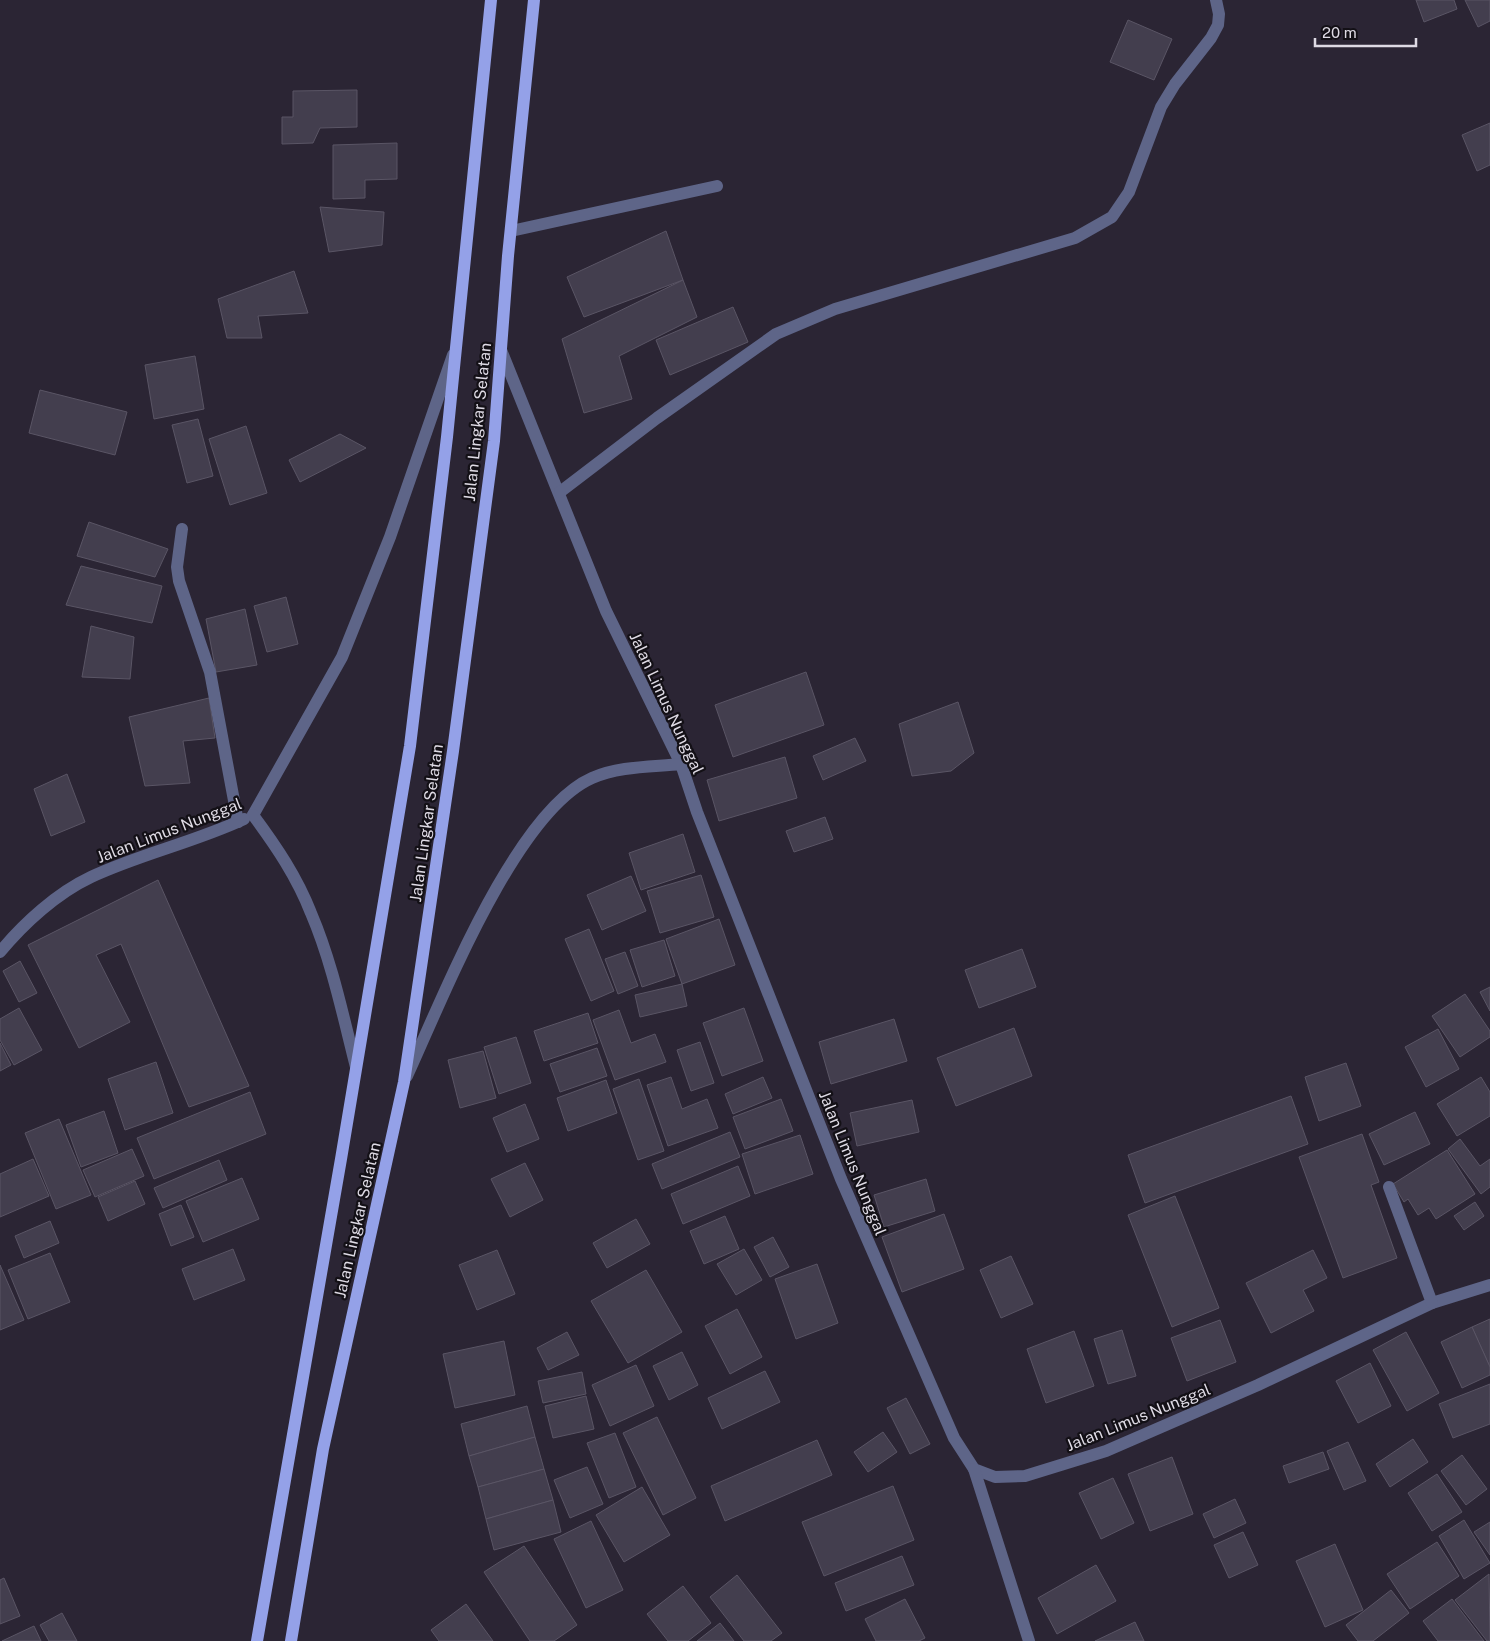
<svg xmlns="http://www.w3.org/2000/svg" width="1490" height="1641" font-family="'Public Sans',sans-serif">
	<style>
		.building { fill: #433e4e; stroke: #5a5565 }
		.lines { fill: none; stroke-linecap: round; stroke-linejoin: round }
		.street { stroke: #5e6588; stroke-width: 12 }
		.primary { stroke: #94a1e8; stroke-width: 12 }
		.labels { text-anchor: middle; stroke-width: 4.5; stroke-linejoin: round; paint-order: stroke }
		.street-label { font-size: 16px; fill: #dedae4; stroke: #131016 }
	</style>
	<rect width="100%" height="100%" fill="#2b2534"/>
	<!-- building -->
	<g class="building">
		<path d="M 1416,0 L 1454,0 L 1457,9 L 1424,22 Z"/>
		<path d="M 1465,0 L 1490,0 L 1490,21 L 1478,27 Z"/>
		<path d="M 1128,20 L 1172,39 L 1154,80 L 1110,62 Z"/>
		<path d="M 357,90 L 357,127 L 320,128 L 313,143 L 282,144 L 282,117 L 293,117 L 293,91 Z"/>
		<path d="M 1490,123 L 1490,165 L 1477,171 L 1462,135 Z"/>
		<path d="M 397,143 L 397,179 L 365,180 L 365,198 L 333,199 L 333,145 Z"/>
		<path d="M 320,207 L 384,212 L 382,245 L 329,252 Z"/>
		<path d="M 666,231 L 683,280 L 584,317 L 567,277 Z"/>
		<path d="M 294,271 L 308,313 L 258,316 L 262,338 L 227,338 L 218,299 Z"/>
		<path d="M 683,280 L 697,317 L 619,356 L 632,399 L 584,413 L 562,339 Z"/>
		<path d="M 733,307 L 748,342 L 670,375 L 656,340 Z"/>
		<path d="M 195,356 L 204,409 L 154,419 L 145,365 Z"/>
		<path d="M 40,390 L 127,412 L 115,455 L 29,433 Z"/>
		<path d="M 198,419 L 213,476 L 187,483 L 172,425 Z"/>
		<path d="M 246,426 L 267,493 L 230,505 L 209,439 Z"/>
		<path d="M 340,434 L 366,448 L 300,482 L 289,460 Z"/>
		<path d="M 89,522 L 168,549 L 155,577 L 77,556 Z"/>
		<path d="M 81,566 L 162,586 L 152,623 L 66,605 Z"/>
		<path d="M 286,597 L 298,644 L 267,652 L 254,606 Z"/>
		<path d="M 245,609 L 257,665 L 216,672 L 206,619 Z"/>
		<path d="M 91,626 L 134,637 L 130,679 L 82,677 Z"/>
		<path d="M 806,672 L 824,725 L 733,757 L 715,705 Z"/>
		<path d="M 209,698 L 215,738 L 183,741 L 190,783 L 145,786 L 129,717 Z"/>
		<path d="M 958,702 L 974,753 L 951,771 L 912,776 L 899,724 Z"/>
		<path d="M 855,738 L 866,761 L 823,780 L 813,756 Z"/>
		<path d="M 785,757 L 797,798 L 719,821 L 707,780 Z"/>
		<path d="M 67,774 L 85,822 L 51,836 L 34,789 Z"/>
		<path d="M 825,817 L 833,839 L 794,852 L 786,831 Z"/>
		<path d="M 683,834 L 695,872 L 641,890 L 629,853 Z"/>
		<path d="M 701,875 L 714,917 L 660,933 L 647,891 Z"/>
		<path d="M 631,876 L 646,911 L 602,930 L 587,895 Z"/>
		<path d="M 158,880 L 249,1086 L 189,1107 L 121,944 L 96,955 L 130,1022 L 79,1048 L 28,945 Z"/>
		<path d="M 719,919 L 735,965 L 682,984 L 666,939 Z"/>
		<path d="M 589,929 L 614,991 L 591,1001 L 565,939 Z"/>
		<path d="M 664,940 L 675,976 L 642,987 L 630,950 Z"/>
		<path d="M 1022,949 L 1036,987 L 979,1008 L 965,970 Z"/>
		<path d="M 625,952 L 638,986 L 618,994 L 605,959 Z"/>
		<path d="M 20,961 L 37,993 L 19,1002 L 3,971 Z"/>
		<path d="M 682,984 L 687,1006 L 640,1017 L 635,995 Z"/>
		<path d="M 1490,987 L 1490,1011 L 1480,992 Z"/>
		<path d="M 1465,994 L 1490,1031 L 1490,1037 L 1460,1057 L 1432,1016 Z"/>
		<path d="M 19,1008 L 42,1050 L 14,1065 L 0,1040 L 0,1019 Z"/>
		<path d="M 744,1008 L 763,1061 L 722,1076 L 703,1023 Z"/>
		<path d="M 619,1010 L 631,1043 L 655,1034 L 666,1062 L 615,1080 L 593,1020 Z"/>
		<path d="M 588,1013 L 598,1043 L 544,1061 L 534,1031 Z"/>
		<path d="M 894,1019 L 907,1061 L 831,1084 L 819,1042 Z"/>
		<path d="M 1014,1028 L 1032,1076 L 956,1106 L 937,1058 Z"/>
		<path d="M 1438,1029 L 1459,1069 L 1426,1087 L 1405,1047 Z"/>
		<path d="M 516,1037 L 531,1083 L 499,1094 L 484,1047 Z"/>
		<path d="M 700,1042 L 714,1083 L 691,1091 L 677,1050 Z"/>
		<path d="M 0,1043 L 11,1065 L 0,1071 Z"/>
		<path d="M 597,1048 L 607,1076 L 560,1092 L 550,1064 Z"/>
		<path d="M 483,1051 L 496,1098 L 460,1108 L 448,1060 Z"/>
		<path d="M 156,1062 L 173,1113 L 125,1130 L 108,1079 Z"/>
		<path d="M 1346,1063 L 1361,1106 L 1319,1121 L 1305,1077 Z"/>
		<path d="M 671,1077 L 682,1109 L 707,1099 L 718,1128 L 668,1146 L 647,1085 Z"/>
		<path d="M 763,1077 L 772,1098 L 733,1114 L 725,1094 Z"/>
		<path d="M 1481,1077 L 1490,1092 L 1490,1116 L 1457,1136 L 1437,1104 Z"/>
		<path d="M 639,1079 L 664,1151 L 638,1160 L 613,1089 Z"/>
		<path d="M 606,1080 L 617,1113 L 568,1131 L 557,1098 Z"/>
		<path d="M 250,1092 L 266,1134 L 154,1179 L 137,1138 Z"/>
		<path d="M 1291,1096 L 1308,1144 L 1145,1203 L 1128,1155 Z"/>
		<path d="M 781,1099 L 793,1131 L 745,1149 L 733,1117 Z"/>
		<path d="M 912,1100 L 919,1132 L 857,1146 L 850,1113 Z"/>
		<path d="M 525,1104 L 539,1139 L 507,1152 L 493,1118 Z"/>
		<path d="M 104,1111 L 118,1153 L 81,1167 L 66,1125 Z"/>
		<path d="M 1415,1112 L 1430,1144 L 1384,1165 L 1369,1134 Z"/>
		<path d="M 59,1119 L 91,1195 L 56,1209 L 25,1133 Z"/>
		<path d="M 730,1132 L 740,1157 L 662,1189 L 652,1164 Z"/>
		<path d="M 1362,1134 L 1379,1182 L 1371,1185 L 1397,1258 L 1343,1278 L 1299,1157 Z"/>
		<path d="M 800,1135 L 813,1174 L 755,1194 L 742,1154 Z"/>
		<path d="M 1460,1139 L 1480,1166 L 1490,1159 L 1490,1187 L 1481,1194 L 1448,1149 Z"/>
		<path d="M 132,1149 L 144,1176 L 95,1197 L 83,1170 Z"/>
		<path d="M 1447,1150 L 1475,1194 L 1436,1219 L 1429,1208 L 1418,1215 L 1408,1199 L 1404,1202 L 1393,1184 Z"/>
		<path d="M 33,1159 L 49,1196 L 0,1217 L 0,1174 Z"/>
		<path d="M 219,1160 L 227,1180 L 163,1208 L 154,1188 Z"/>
		<path d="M 525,1163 L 543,1200 L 510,1217 L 491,1179 Z"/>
		<path d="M 738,1166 L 750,1196 L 683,1224 L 671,1194 Z"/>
		<path d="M 242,1178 L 259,1219 L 203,1242 L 186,1201 Z"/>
		<path d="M 926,1179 L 935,1211 L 884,1227 L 874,1195 Z"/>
		<path d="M 135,1181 L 145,1204 L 108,1221 L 98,1197 Z"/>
		<path d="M 1175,1196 L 1219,1308 L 1172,1327 L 1128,1215 Z"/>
		<path d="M 1475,1202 L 1484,1216 L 1464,1230 L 1454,1216 Z"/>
		<path d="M 181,1205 L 194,1237 L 171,1246 L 159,1214 Z"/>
		<path d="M 944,1214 L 964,1269 L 902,1292 L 882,1237 Z"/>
		<path d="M 725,1216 L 739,1249 L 704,1264 L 690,1231 Z"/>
		<path d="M 636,1219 L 650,1244 L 607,1268 L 593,1243 Z"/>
		<path d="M 50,1221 L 59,1243 L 24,1258 L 15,1236 Z"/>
		<path d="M 773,1237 L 789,1267 L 770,1277 L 754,1247 Z"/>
		<path d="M 233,1249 L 245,1280 L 194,1300 L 182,1269 Z"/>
		<path d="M 744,1249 L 762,1280 L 736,1295 L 717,1264 Z"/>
		<path d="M 497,1250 L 515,1294 L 477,1310 L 459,1265 Z"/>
		<path d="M 1313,1250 L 1327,1278 L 1303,1290 L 1314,1311 L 1271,1333 L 1246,1283 Z"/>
		<path d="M 50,1253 L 70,1302 L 28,1319 L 8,1270 Z"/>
		<path d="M 1011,1256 L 1033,1304 L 1001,1318 L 980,1270 Z"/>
		<path d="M 817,1264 L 838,1323 L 796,1339 L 775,1279 Z"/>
		<path d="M 0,1265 L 24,1320 L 0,1330 Z"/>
		<path d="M 646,1270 L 682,1332 L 628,1363 L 591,1301 Z"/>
		<path d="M 737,1309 L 762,1357 L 730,1374 L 705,1326 Z"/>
		<path d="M 1490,1319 L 1490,1367 L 1472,1327 Z"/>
		<path d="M 1220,1320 L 1236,1362 L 1187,1381 L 1171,1338 Z"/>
		<path d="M 1472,1327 L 1490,1367 L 1490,1375 L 1462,1388 L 1441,1342 Z"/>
		<path d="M 1122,1330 L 1136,1376 L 1108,1384 L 1094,1339 Z"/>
		<path d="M 1074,1331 L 1094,1386 L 1046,1403 L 1027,1349 Z"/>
		<path d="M 567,1332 L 579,1355 L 548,1370 L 537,1348 Z"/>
		<path d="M 1406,1332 L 1439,1393 L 1407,1411 L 1373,1350 Z"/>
		<path d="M 504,1341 L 515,1395 L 455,1408 L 443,1354 Z"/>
		<path d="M 682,1352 L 698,1385 L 669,1400 L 653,1366 Z"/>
		<path d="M 1370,1363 L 1391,1406 L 1358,1423 L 1336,1381 Z"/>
		<path d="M 636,1365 L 654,1406 L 610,1426 L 592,1385 Z"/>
		<path d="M 765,1371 L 780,1402 L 722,1429 L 708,1398 Z"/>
		<path d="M 582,1372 L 586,1394 L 543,1403 L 538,1381 Z"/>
		<path d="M 1490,1384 L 1490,1424 L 1453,1438 L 1439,1404 Z"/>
		<path d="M 586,1396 L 594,1429 L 553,1438 L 545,1406 Z"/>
		<path d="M 906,1398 L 930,1444 L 910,1454 L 887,1408 Z"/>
		<path d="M 527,1406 L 535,1437 L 469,1456 L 461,1424 Z"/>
		<path d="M 657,1417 L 696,1498 L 663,1515 L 623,1433 Z"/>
		<path d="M 883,1432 L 897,1452 L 868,1472 L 854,1452 Z"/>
		<path d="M 615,1433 L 636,1487 L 609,1498 L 587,1443 Z"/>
		<path d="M 535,1437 L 544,1469 L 478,1487 L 469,1456 Z"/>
		<path d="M 1413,1439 L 1428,1462 L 1390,1487 L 1376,1464 Z"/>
		<path d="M 817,1440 L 832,1475 L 725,1521 L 711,1486 Z"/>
		<path d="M 1348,1442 L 1366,1481 L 1344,1490 L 1327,1451 Z"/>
		<path d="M 1323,1452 L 1329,1469 L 1289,1483 L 1283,1466 Z"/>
		<path d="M 1462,1455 L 1487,1489 L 1466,1505 L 1441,1471 Z"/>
		<path d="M 1172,1457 L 1193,1514 L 1150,1531 L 1128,1474 Z"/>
		<path d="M 587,1467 L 603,1504 L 570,1518 L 554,1480 Z"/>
		<path d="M 544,1469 L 553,1500 L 486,1519 L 478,1487 Z"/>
		<path d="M 1437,1474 L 1462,1512 L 1432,1531 L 1408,1493 Z"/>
		<path d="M 1113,1478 L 1134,1523 L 1101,1539 L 1079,1493 Z"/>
		<path d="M 893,1486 L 914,1540 L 824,1576 L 802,1522 Z"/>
		<path d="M 642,1487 L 670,1535 L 624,1562 L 596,1515 Z"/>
		<path d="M 1235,1499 L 1246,1523 L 1214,1538 L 1203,1514 Z"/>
		<path d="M 553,1500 L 561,1532 L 494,1550 L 486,1519 Z"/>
		<path d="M 1464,1520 L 1490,1563 L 1464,1579 L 1439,1536 Z"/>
		<path d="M 591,1521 L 623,1590 L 586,1608 L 554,1539 Z"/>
		<path d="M 1490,1522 L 1490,1555 L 1474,1532 Z"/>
		<path d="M 1243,1532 L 1258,1565 L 1229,1578 L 1214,1545 Z"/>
		<path d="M 1437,1542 L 1459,1576 L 1410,1609 L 1387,1574 Z"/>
		<path d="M 1335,1544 L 1363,1610 L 1325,1627 L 1296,1561 Z"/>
		<path d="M 524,1546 L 577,1625 L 554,1641 L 530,1641 L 484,1572 Z"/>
		<path d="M 902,1556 L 914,1585 L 846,1611 L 835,1583 Z"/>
		<path d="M 1096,1565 L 1116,1601 L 1057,1634 L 1038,1598 Z"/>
		<path d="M 1489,1574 L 1490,1641 L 1487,1641 L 1455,1600 Z"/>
		<path d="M 737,1575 L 782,1633 L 771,1641 L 744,1641 L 710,1597 Z"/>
		<path d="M 4,1578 L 20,1616 L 0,1624 L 0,1580 Z"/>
		<path d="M 683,1586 L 711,1623 L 688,1641 L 668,1641 L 647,1614 Z"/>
		<path d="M 1391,1590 L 1409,1613 L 1373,1641 L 1358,1641 L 1346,1625 Z"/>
		<path d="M 905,1599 L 925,1638 L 919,1641 L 876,1641 L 865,1619 Z"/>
		<path d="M 1452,1599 L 1484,1641 L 1438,1641 L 1423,1621 Z"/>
		<path d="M 466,1604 L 493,1641 L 439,1641 L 431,1630 Z"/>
		<path d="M 62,1613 L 77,1641 L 49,1641 L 40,1625 Z"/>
		<path d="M 1135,1622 L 1144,1641 L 1095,1641 Z"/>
		<path d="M 720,1623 L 734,1641 L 697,1641 Z"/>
		<path d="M 34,1626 L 41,1641 L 2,1641 Z"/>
	</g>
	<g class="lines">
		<!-- street -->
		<g class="street">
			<path d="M 511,231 L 717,186"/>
			<path d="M 501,350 L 606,611 L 681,764 L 697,812 L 841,1179 L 954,1438 L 974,1469 L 995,1477 L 1025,1476 L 1106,1451 L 1258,1385 L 1432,1303 L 1490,1285"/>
			<path d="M 560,492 L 657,418 L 776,334 L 835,309 L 1075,238 L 1112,217 L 1129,192 L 1161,107 L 1175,84 L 1211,38 L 1218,25 L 1219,14 L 1216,0"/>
			<path d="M 182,529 L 177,567 L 179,581 L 210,672 L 238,822"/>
			<path d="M 253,815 L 342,657 L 390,537 L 453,355"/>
			<path d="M 253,815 C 276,846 297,877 311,913 C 332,962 343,1016 356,1067"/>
			<path d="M 0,952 C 24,923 57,893 91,877 C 140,854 195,842 244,819"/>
			<path d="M 407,1076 C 442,1000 515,812 592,778 C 619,766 651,767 681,764"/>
			<path d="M 1389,1187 L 1432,1303"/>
			<path d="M 974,1469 L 1029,1641"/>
		</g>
		<!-- primary -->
		<g class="primary">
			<path d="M 257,1641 L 341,1159 L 410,746 L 447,437 L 491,0"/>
			<path d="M 291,1641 L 323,1449 L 404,1082 L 453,751 L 494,441 L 508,256 L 534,0"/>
		</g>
	</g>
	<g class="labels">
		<!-- street labels -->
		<g class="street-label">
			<text transform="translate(477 422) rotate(-84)" y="6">Jalan Lingkar Selatan</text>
			<text transform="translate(667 703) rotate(65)" y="6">Jalan Limus Nunggal</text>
			<text transform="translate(426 823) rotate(-82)" y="6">Jalan Lingkar Selatan</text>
			<text transform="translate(169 830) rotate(-21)" y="6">Jalan Limus Nunggal</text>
			<text transform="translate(853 1163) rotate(68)" y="6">Jalan Limus Nunggal</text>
			<text transform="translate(357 1220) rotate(-77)" y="6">Jalan Lingkar Selatan</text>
			<text transform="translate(1138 1417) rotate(-22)" y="6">Jalan Limus Nunggal</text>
		</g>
	</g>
	<!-- scale -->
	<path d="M1315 38v8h101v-8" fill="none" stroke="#dedae4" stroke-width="2.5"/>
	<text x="1322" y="38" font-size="15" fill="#dedae4" stroke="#131016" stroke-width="4" paint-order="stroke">20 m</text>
</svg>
